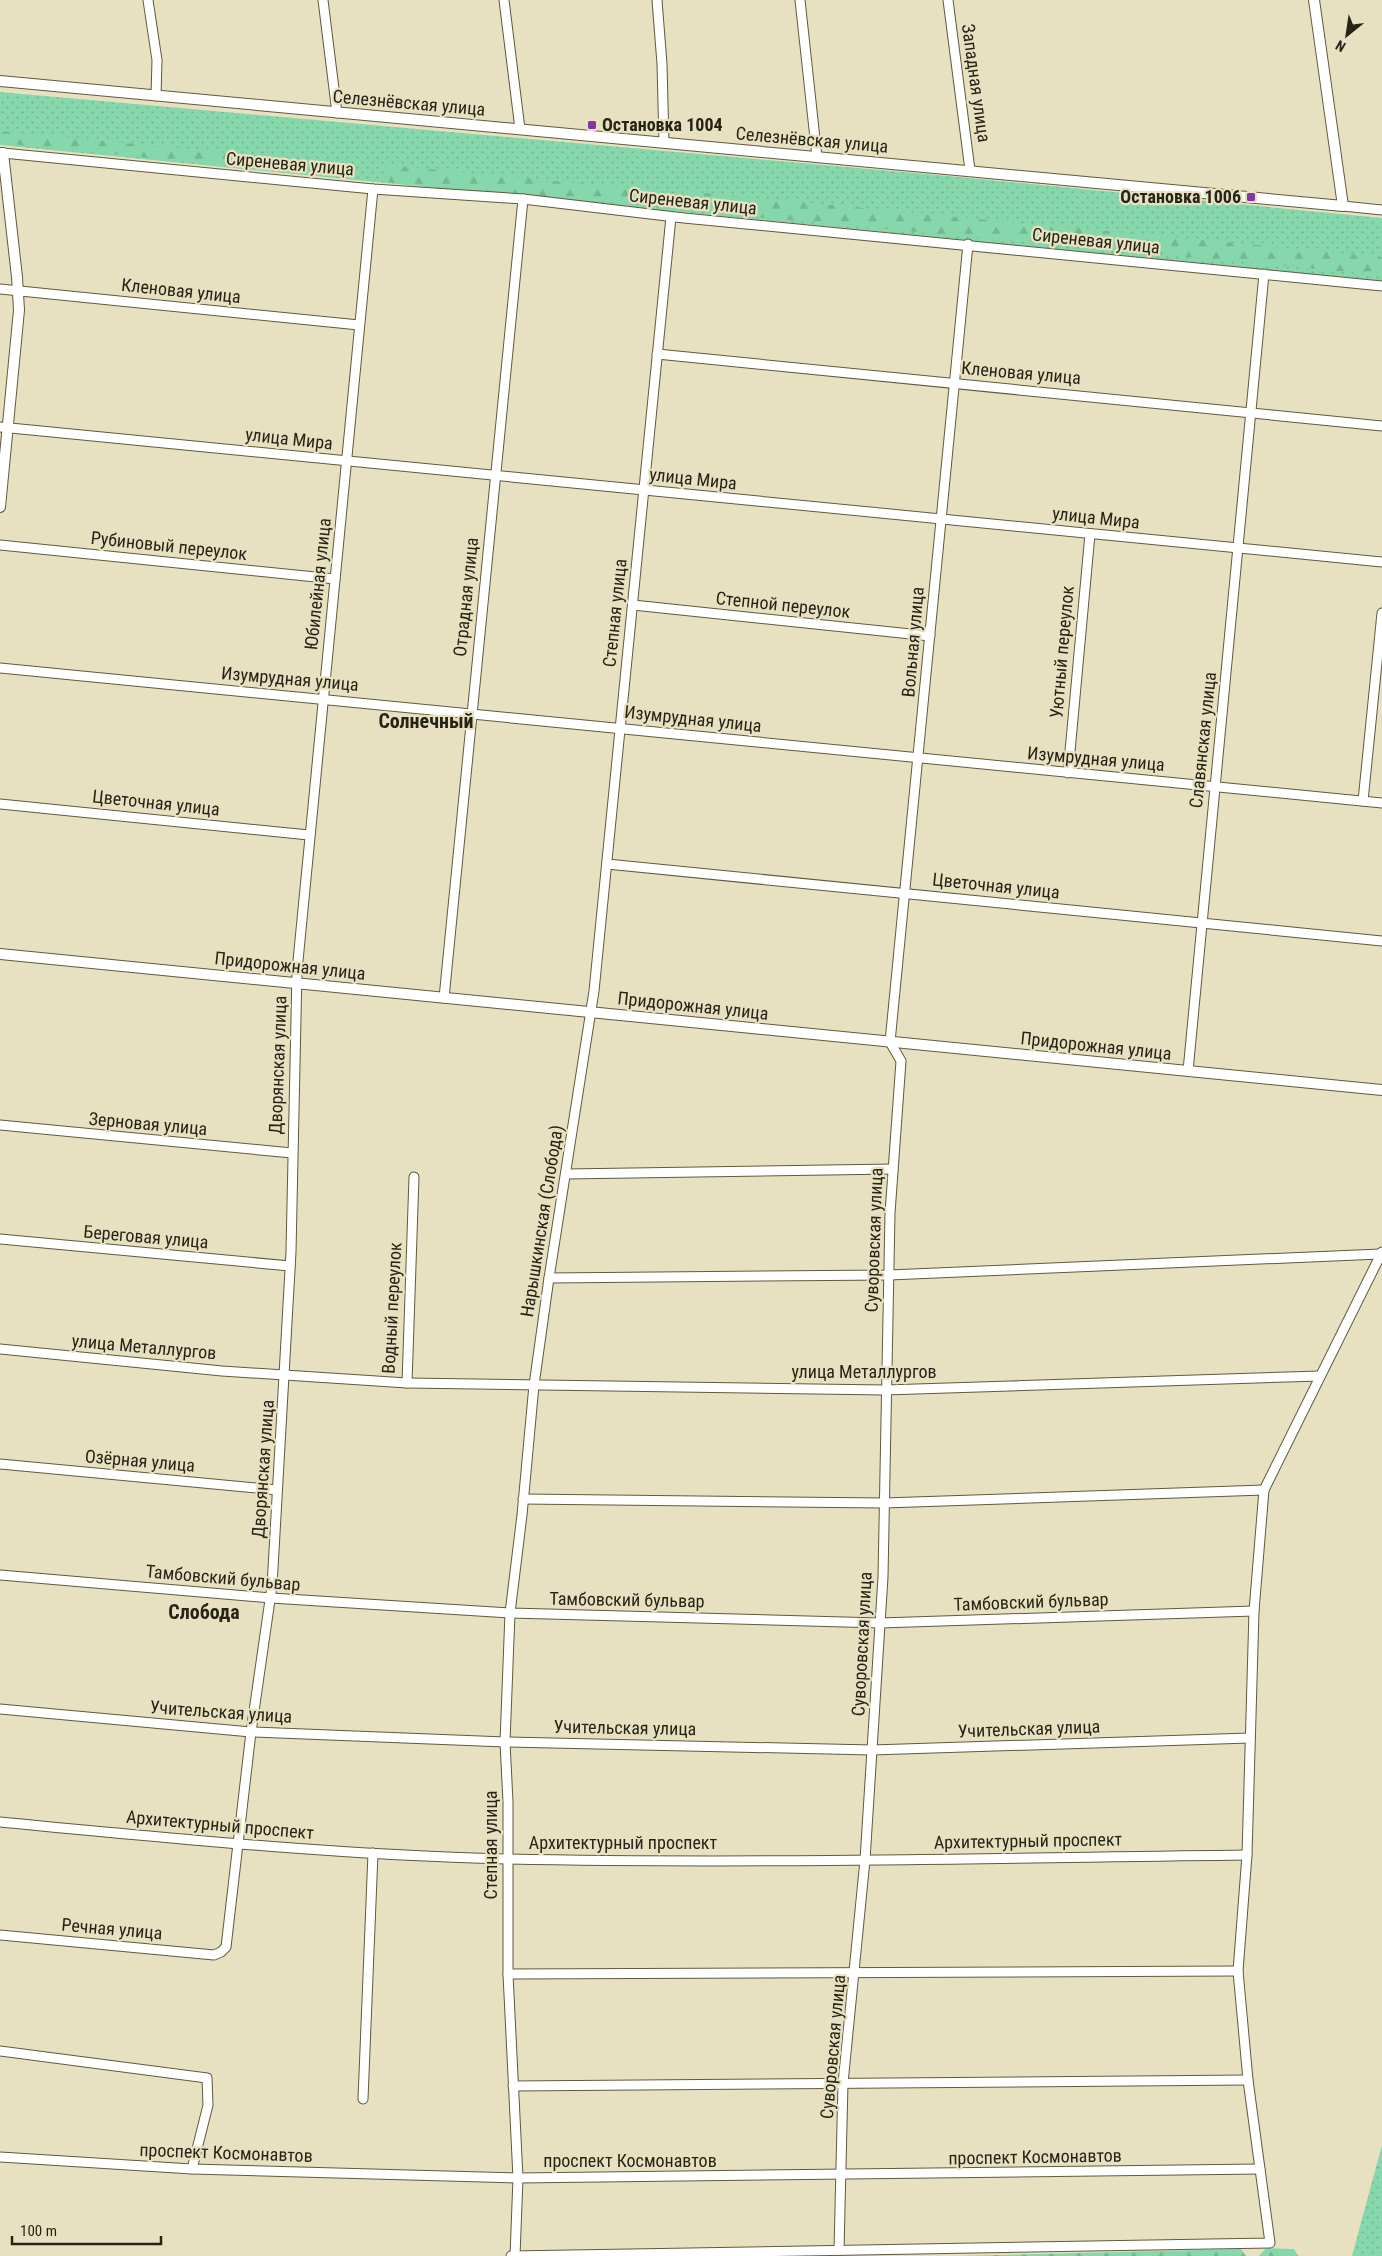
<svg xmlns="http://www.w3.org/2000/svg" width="1382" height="2256" font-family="'Roboto Condensed',sans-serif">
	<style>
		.grass { fill: url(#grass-dots) }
		.forest { fill: url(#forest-firs) }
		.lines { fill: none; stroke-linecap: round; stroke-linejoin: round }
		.minor-casing { stroke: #5f593d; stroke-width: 11 }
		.tertiary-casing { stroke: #5f593d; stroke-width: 12 }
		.minor { stroke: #fff; stroke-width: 9 }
		.tertiary { stroke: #fff; stroke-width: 10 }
		.poi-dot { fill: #8335a5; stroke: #e8e1c1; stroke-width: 2 }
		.labels { text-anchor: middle; stroke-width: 4.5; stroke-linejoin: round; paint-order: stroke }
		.street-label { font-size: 18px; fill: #262317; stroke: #e8e1c1 }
		.poi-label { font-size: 18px; font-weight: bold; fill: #262317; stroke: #e8e1c1; text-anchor: start }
		.quarter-label { font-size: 20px; font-weight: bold; fill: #262317; stroke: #e8e1c1 }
	</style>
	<defs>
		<pattern id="grass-dots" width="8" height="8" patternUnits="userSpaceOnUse" patternTransform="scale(1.25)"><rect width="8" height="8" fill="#86d7ab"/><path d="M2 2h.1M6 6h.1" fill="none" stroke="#74b892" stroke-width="1.8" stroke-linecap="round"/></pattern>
		<pattern id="forest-firs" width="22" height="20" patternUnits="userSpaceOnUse" patternTransform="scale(1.25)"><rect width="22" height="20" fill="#86d7ab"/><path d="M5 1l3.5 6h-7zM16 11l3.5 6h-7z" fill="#74b892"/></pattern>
	</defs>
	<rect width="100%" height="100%" fill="#e8e1c1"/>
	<!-- grass -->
	<g class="grass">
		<path d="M 0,92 L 948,176 L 1382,218 L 1382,281 L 0,145 Z"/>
		<path d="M 1382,2145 L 1382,2256 L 1352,2256 Z"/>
	</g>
	<!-- forest -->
	<g class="forest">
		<path d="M 0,131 L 342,164 L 341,177 L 0,143 Z"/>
		<path d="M 387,165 L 651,190 L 651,206 L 387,182 Z"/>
		<path d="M 683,191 L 1382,257 L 1382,275 L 680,210 Z"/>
		<path d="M 1266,2248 L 1294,2249 L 1298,2256 L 1259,2256 Z"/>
		<path d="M 1241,2249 L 1246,2256 L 960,2256 Z"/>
	</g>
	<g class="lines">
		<defs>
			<g id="minor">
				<path d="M 148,0 L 157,60 L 156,96"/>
				<path d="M 323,0 L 337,113"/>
				<path d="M 504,0 L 520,129"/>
				<path d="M 657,0 L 662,64 L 664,143"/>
				<path d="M 800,0 L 817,157"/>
				<path d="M 948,0 L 970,170"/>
				<path d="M 3,153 L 373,189 L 523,199 L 684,218 L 1382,286"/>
				<path d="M 1343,206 L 1382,210"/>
				<path d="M 0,289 L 359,325"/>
				<path d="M 657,354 L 1382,426"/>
				<path d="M 0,427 L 1382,562"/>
				<path d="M 0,545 L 335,579"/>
				<path d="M 633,605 L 930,636"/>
				<path d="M 0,668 L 1382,803"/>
				<path d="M 1068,773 L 1090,534"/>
				<path d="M 1363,801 L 1382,613"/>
				<path d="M 0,804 L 309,835"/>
				<path d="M 607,864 L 1382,941"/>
				<path d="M 444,998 L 523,199"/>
				<path d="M 1188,1071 L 1264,274"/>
				<path d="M 0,1125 L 292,1153"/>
				<path d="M 566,1174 L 893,1169"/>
				<path d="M 0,1239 L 290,1266"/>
				<path d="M 549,1278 L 889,1275 L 1380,1254"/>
				<path d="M 0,1349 L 222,1371 L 407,1383 L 414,1177"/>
				<path d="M 407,1383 L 885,1390 L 1320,1376"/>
				<path d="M 0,1464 L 277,1490"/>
				<path d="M 523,1499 L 884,1503 L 1264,1490"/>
				<path d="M 0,1575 L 271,1598 L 510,1613 L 880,1623 L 1254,1611"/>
				<path d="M 0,1709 L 251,1732 L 505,1742 L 872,1750 L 1250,1738"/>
				<path d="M 0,1822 C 169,1838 337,1855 507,1859 C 753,1864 1001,1858 1247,1855"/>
				<path d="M 0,1935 L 214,1955 L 221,1952 L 226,1947 L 251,1732 L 272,1586 L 291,1252 L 297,971 L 373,189"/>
				<path d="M 508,1974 L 1238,1971"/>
				<path d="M 0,2051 L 207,2078 L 208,2105 L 192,2169"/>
				<path d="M 513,2086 L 1248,2080"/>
				<path d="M 363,2099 L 373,1853"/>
				<path d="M 0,2157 L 192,2169 L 518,2178 L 1260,2169"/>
				<path d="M 839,2250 L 843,2083 L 865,1860 L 883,1577 L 890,1213 L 901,1061 L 890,1042 L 968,244"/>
				<path d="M 511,2256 L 1270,2243 L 1248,2080 L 1238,1971 L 1247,1855 L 1254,1611 L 1264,1490 L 1382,1252"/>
				<path d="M 515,2256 L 518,2178 L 508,1974 L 508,1802 L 505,1742 L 510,1613 L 522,1515 L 534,1385 L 549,1278 L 594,991 L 671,217"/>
			</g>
			<g id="tertiary">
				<path d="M 0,81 L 1343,206 L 1314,0"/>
				<path d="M 0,153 L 3,153 L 17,277 L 19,310 L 0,507"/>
				<path d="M 0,954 L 1382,1090"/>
			</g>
		</defs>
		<!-- minor casing -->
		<use href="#minor" class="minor-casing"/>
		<!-- tertiary casing -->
		<use href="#tertiary" class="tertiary-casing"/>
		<!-- minor -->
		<use href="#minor" class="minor"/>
		<!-- tertiary -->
		<use href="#tertiary" class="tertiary"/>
	</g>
	<!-- markers -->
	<g class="poi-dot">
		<rect x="587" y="120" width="10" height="10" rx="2.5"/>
		<rect x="1246" y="192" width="10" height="10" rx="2.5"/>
	</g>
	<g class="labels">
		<!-- street labels -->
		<g class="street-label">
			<text transform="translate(976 83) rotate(82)" y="6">Западная улица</text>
			<text transform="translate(409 103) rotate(5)" y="6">Селезнёвская улица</text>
			<text transform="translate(812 140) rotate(5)" y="6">Селезнёвская улица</text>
			<text transform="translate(290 164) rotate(5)" y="6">Сиреневая улица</text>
			<text transform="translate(693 202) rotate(6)" y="6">Сиреневая улица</text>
			<text transform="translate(1096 241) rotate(6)" y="6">Сиреневая улица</text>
			<text transform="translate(181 291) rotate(6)" y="6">Кленовая улица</text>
			<text transform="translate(1021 373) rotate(5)" y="6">Кленовая улица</text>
			<text transform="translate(289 439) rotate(6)" y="6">улица Мира</text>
			<text transform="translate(693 479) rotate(6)" y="6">улица Мира</text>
			<text transform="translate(1096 518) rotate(6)" y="6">улица Мира</text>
			<text transform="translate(169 546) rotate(6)" y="6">Рубиновый переулок</text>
			<text transform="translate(318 584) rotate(-84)" y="6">Юбилейная улица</text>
			<text transform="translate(466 597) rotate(-84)" y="6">Отрадная улица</text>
			<text transform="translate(783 605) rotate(6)" y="6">Степной переулок</text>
			<text transform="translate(615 613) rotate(-84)" y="6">Степная улица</text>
			<text transform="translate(913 642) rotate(-85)" y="6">Вольная улица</text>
			<text transform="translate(1062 652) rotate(-85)" y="6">Уютный переулок</text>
			<text transform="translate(290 679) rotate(5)" y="6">Изумрудная улица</text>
			<text transform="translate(693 719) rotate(6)" y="6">Изумрудная улица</text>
			<text transform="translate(1203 740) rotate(-84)" y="6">Славянская улица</text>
			<text transform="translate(1096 759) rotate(5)" y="6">Изумрудная улица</text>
			<text transform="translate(156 803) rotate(6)" y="6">Цветочная улица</text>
			<text transform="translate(996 886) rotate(6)" y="6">Цветочная улица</text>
			<text transform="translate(290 966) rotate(6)" y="6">Придорожная улица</text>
			<text transform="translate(693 1006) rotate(6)" y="6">Придорожная улица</text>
			<text transform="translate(1096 1046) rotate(6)" y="6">Придорожная улица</text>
			<text transform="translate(278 1065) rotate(-88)" y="6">Дворянская улица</text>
			<text transform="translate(148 1124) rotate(5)" y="6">Зерновая улица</text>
			<text transform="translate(542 1221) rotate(-81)" y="6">Нарышкинская (Слобода)</text>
			<text transform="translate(146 1237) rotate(5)" y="6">Береговая улица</text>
			<text transform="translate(874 1240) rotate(-88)" y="6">Суворовская улица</text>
			<text transform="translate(392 1308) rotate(-87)" y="6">Водный переулок</text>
			<text transform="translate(144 1347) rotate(5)" y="6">улица Металлургов</text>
			<text x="864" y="1378">улица Металлургов</text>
			<text transform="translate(140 1461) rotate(5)" y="6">Озёрная улица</text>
			<text transform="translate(263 1469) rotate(-86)" y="6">Дворянская улица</text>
			<text transform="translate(223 1578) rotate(5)" y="6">Тамбовский бульвар</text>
			<text transform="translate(627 1600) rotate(1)" y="6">Тамбовский бульвар</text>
			<text transform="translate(1031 1602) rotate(-2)" y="6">Тамбовский бульвар</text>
			<text transform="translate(862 1644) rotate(-87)" y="6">Суворовская улица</text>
			<text transform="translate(221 1712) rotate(4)" y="6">Учительская улица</text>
			<text transform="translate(625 1728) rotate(1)" y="6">Учительская улица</text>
			<text transform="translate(1029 1729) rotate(-2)" y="6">Учительская улица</text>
			<text transform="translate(220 1825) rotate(5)" y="6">Архитектурный проспект</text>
			<text transform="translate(1028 1841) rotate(-1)" y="6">Архитектурный проспект</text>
			<text x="623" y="1849">Архитектурный проспект</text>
			<text transform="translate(491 1845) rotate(-90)" y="6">Степная улица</text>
			<text transform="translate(112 1929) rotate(5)" y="6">Речная улица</text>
			<text transform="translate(833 2047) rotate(-85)" y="6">Суворовская улица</text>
			<text transform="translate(226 2153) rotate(2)" y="6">проспект Космонавтов</text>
			<text transform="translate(1035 2157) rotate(-1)" y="6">проспект Космонавтов</text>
			<text x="630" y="2167">проспект Космонавтов</text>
		</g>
		<!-- poi labels -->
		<g class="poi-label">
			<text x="602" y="131">Остановка 1004</text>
			<text x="1241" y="203" text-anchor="end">Остановка 1006</text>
		</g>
		<!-- quarter labels -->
		<g class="quarter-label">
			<text x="426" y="728">Солнечный</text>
			<text x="204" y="1619">Слобода</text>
		</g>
	</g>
	<!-- north arrow -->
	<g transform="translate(1347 35) rotate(210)" stroke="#e8e1c1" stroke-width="4" paint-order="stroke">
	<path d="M0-4L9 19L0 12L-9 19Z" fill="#262317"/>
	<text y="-8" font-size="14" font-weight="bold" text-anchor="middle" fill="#262317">N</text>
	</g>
	<!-- scale -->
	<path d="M12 2236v8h149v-8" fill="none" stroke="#262317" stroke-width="2.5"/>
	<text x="20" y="2236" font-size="15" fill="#262317" stroke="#e8e1c1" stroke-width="4" paint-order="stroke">100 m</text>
</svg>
